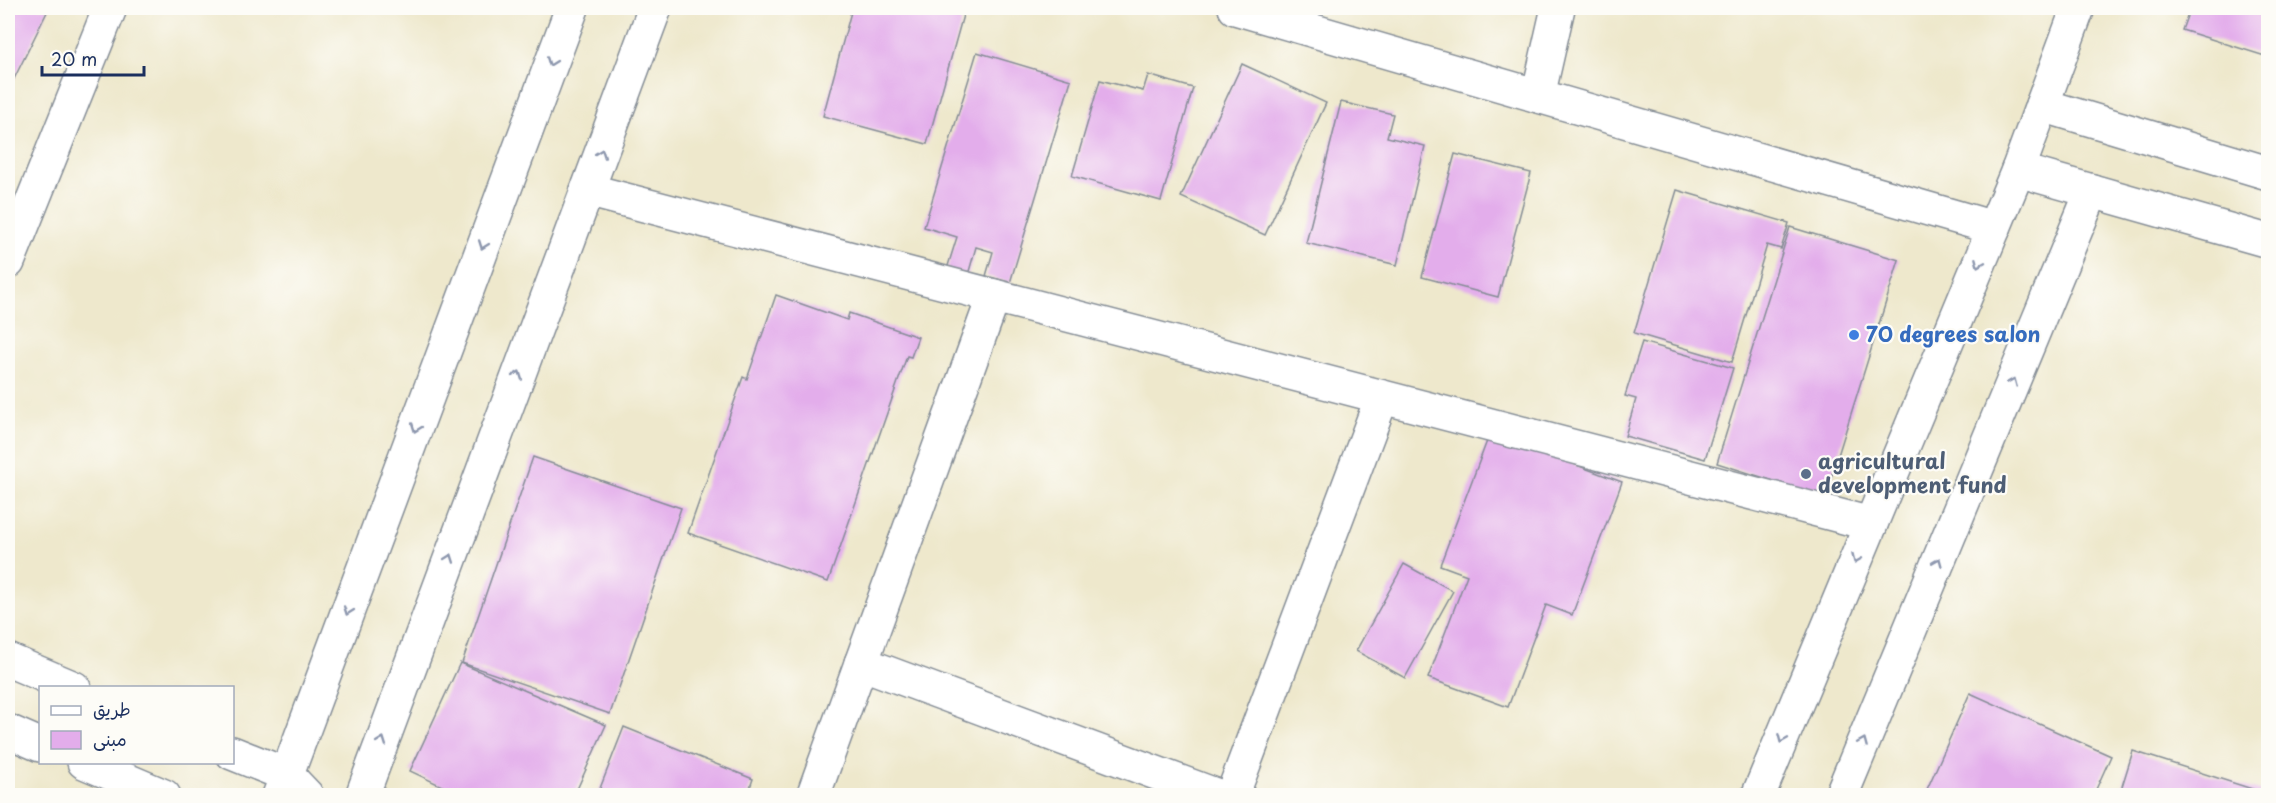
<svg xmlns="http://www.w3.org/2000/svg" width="2276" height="803" font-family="'Playpen Sans','Playpen Sans Arabic',sans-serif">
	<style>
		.building { fill: #e3adeb }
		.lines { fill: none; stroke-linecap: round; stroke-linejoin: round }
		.minor-casing { stroke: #848c95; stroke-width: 36 }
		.minor { stroke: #fff; stroke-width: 33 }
		.oneway { stroke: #8d97ae }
		.shop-dot { fill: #3f7fe0; stroke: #fdfcf7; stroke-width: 2 }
		.service-dot { fill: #5c6f8a; stroke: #fdfcf7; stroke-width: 2 }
		.labels { text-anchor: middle; stroke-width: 4.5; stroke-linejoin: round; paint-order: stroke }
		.shop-label { font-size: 21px; font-weight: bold; fill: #366cbe; stroke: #fdfcf7; text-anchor: start }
		.service-label { font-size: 21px; font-weight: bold; fill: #4e5e75; stroke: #fdfcf7; text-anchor: start }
	</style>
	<rect width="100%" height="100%" fill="#fdfcf7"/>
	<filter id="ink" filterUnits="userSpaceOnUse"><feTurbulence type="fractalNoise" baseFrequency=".0167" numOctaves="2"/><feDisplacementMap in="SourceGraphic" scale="12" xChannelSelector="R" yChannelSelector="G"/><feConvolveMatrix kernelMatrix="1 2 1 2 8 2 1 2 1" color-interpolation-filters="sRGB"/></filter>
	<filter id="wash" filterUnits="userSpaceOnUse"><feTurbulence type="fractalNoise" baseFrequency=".008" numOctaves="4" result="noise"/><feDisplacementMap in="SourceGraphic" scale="24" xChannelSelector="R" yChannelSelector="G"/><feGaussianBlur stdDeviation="1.35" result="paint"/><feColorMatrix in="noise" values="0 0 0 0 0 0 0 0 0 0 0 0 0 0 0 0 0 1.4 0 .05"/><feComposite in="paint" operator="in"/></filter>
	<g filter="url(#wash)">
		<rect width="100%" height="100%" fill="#eee8cc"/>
		<g id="blocks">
			<!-- building -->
			<g class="building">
				<path d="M 8,8 L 49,8 L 8,91 Z"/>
				<path d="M 852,8 L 965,8 L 927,144 L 823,116 Z"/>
				<path d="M 2190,8 L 2268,8 L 2268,57 L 2182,30 Z"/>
				<path d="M 977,52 L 1071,80 L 1010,283 L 986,276 L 993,252 L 976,247 L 968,275 L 947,269 L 957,237 L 924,227 Z"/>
				<path d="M 1242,64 L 1326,103 L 1265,235 L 1181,197 Z"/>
				<path d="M 1148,75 L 1193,88 L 1161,201 L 1072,176 L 1100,80 L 1143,91 Z"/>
				<path d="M 1341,102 L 1393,114 L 1387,137 L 1425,146 L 1397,265 L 1306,243 Z"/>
				<path d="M 1455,154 L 1531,173 L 1498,297 L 1422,277 Z"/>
				<path d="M 1677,190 L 1789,223 L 1781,249 L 1767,245 L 1732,362 L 1634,333 Z"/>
				<path d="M 1790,227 L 1899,260 L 1825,497 L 1717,463 Z"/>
				<path d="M 776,295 L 847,320 L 849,313 L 918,337 L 911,357 L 907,356 L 828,582 L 688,533 L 743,377 L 747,379 Z"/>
				<path d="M 1642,342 L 1733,368 L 1705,459 L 1625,436 L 1636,399 L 1625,396 Z"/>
				<path d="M 1490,433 L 1622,482 L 1572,615 L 1546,605 L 1508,707 L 1428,678 L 1467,575 L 1440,565 Z"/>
				<path d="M 533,457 L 681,508 L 610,714 L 462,663 Z"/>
				<path d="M 1404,564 L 1453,591 L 1405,678 L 1356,651 Z"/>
				<path d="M 460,663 L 606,725 L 574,796 L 463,796 L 410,771 Z"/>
				<path d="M 1970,693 L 2111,756 L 2093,796 L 1924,796 Z"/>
				<path d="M 624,727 L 753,779 L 747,796 L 597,796 Z"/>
				<path d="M 2133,751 L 2268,794 L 2268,796 L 2119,796 Z"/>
			</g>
		</g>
	</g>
	<g filter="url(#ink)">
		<use href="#blocks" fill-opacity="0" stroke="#848c95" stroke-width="1.5"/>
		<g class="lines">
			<defs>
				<g id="minor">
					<path d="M 1235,8 L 1994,228"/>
					<path d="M 1538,96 L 1558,8"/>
					<path d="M 2042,105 L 2268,173"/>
					<path d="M 2018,170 L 2268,241"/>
					<path d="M 587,190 L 1871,524"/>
					<path d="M 8,262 L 110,8"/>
					<path d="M 8,660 L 74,688"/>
					<path d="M 861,663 L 1218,796"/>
					<path d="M 8,731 L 40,745"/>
					<path d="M 232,753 L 287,775 L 307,796"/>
					<path d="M 84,762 L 164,796"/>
					<path d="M 279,796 L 572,8"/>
					<path d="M 362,796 L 655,8"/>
					<path d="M 813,796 L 994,296"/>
					<path d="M 1232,796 L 1382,397"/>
					<path d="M 1758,796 L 2018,170 L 2078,8"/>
					<path d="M 1841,796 L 2092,191"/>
				</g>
			</defs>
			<!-- minor casing -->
			<use href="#minor" class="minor-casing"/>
			<!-- minor -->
			<use href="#minor" class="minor"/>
		</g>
		<!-- one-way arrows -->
		<defs><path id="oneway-chevron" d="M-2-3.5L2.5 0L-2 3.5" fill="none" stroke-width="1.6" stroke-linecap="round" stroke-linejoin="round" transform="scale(1.5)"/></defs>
		<g class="oneway">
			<use href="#oneway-chevron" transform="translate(551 62) rotate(110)"/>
			<use href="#oneway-chevron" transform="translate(601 153) rotate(-70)"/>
			<use href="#oneway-chevron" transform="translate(483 245) rotate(110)"/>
			<use href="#oneway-chevron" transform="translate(1979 263) rotate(113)"/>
			<use href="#oneway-chevron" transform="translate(518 375) rotate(-70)"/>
			<use href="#oneway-chevron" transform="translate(2013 382) rotate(-67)"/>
			<use href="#oneway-chevron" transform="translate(416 428) rotate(110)"/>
			<use href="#oneway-chevron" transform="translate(450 558) rotate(-70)"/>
			<use href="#oneway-chevron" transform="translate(1856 559) rotate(113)"/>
			<use href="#oneway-chevron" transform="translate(1938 562) rotate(-67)"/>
			<use href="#oneway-chevron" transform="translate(348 611) rotate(110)"/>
			<use href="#oneway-chevron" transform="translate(1782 739) rotate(113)"/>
			<use href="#oneway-chevron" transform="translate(382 741) rotate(-70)"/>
			<use href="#oneway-chevron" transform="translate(1863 742) rotate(-67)"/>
		</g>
	</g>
	<!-- markers -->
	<circle class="shop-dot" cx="1854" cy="335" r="6"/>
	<circle class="service-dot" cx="1806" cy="474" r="6"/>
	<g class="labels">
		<!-- shop labels -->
		<g class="shop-label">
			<text x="1866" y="342">70 degrees salon</text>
		</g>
		<!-- service labels -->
		<g class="service-label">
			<text x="1818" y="469">agricultural<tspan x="1818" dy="24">development fund</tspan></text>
		</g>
	</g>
	<!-- margin -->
	<rect width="2276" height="803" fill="none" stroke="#fdfcf7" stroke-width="30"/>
	<!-- legend -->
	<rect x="39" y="686" width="195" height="78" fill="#fdfcf7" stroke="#a3aaba" stroke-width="1.5"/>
	<rect x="51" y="706" width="30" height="9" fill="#ffffff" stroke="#a3aaba" stroke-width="1.5"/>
	<text x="93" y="716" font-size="18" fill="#1b2f5e">طريق</text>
	<rect x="51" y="731" width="30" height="18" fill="#e3adeb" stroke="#a3aaba" stroke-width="1.5"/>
	<text x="93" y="746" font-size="18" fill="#1b2f5e">مبنى</text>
	<!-- scale -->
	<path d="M42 66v9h102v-9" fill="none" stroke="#1b2f5e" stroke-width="3"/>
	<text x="51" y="66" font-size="18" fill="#1b2f5e" stroke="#fdfcf7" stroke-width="4.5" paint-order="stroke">20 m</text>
</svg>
